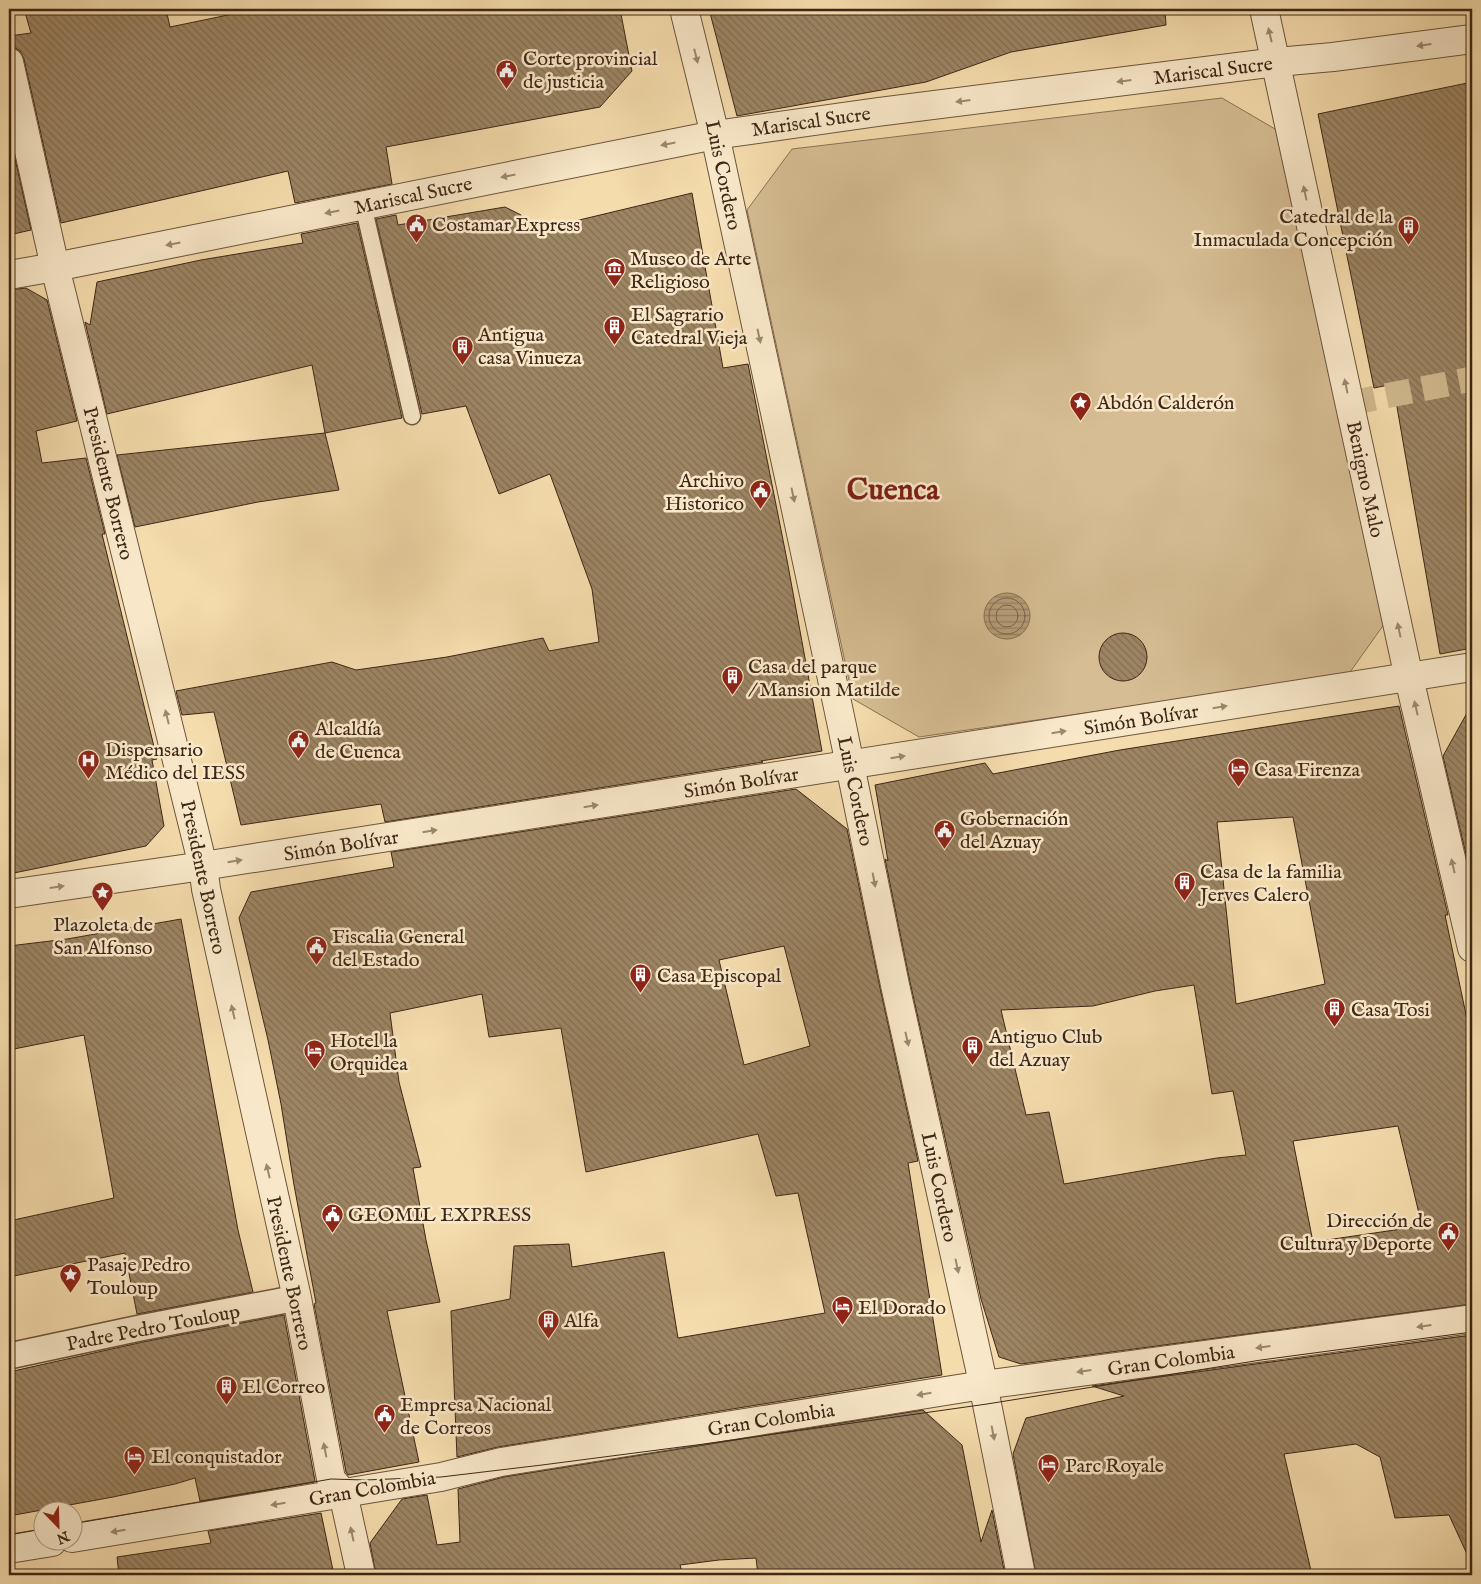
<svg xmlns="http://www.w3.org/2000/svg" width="1481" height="1584" font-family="'IM FELL English',serif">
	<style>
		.park { fill: #d6bd93; stroke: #8a7255 }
		.water { fill: url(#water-rules); stroke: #876e52 }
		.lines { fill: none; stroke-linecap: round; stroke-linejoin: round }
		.shore { stroke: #7a6248; stroke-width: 1 }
		.building { fill: url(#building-back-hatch); stroke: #3e2717; fill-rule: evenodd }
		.pedestrian-tunnel { stroke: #d0b88e; stroke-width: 25; stroke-dasharray: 25 12; stroke-linecap: butt }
		.service-casing { stroke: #6c543c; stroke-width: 19 }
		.pedestrian-casing { stroke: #6c543c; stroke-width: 28 }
		.minor-casing { stroke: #6c543c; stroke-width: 30 }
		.service { stroke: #f8e8c9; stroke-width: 16 }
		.pedestrian { stroke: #f8e8c9; stroke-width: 25 }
		.minor { stroke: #f8e8c9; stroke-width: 28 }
		.tram { stroke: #3e2717; stroke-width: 1 }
		.oneway { fill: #9b8870 }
		.labels { text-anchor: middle; stroke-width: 5; stroke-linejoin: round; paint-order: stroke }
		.poi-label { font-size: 20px; fill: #3e2717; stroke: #f8e8c9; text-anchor: start }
		.street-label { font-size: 20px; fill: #3e2717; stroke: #f8e8c9 }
		.town-label { font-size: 30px; font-weight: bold; fill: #7a1f14; stroke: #f8e8c9 }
	</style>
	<defs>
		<pattern id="water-rules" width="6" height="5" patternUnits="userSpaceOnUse" patternTransform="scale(1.25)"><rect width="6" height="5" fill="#b79e79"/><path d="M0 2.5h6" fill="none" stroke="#968162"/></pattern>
		<pattern id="building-back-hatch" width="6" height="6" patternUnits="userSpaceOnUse" patternTransform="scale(1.25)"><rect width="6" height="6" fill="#9d8564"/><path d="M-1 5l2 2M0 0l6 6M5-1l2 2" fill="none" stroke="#816d51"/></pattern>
	</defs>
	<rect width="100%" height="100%" fill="#f5dcac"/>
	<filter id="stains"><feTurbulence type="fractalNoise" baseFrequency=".004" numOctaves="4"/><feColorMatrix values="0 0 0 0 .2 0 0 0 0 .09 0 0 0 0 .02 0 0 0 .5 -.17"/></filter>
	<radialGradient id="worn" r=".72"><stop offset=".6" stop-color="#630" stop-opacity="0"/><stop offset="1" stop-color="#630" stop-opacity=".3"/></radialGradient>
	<!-- park -->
	<path class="park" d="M 1222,98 L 1287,136 L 1392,613 L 1348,675 L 919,737 L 853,699 L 747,210 L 792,149 Z"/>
	<!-- water -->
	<circle class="water" cx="1007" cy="616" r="23"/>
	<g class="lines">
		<!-- shore -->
		<g class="shore">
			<circle cx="1007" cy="616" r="18"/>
			<circle cx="1007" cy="616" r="11"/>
		</g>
	</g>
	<!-- building -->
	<g class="building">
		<path d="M 24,9 L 166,9 L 170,27 L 257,9 L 620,9 L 632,71 L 600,107 L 386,147 L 392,184 L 295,203 L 288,171 L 61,223 L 24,59 L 20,51 L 14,47 L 9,47 L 9,36 L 31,33 Z"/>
		<path d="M 709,9 L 1165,9 L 1166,25 L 1011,52 L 926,82 L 737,116 Z"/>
		<path d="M 1472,82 L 1472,648 L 1440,654 L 1393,384 L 1374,388 L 1318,114 Z"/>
		<path d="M 9,132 L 31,230 L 9,235 Z"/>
		<path d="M 692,193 L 723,368 L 748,364 L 787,560 L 822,751 L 761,761 L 763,762 L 385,822 L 381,804 L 241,825 L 214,712 L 182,715 L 176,691 L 332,662 L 356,670 L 447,657 L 543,638 L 549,651 L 599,642 L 592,589 L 550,474 L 499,494 L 466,406 L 422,414 L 376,219 L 396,215 L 398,225 L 505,207 L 521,215 L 525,233 Z"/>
		<path d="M 357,223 L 402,418 L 325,433 L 312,365 L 107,414 L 85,322 L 90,325 L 97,282 L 201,260 L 303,243 L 301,234 Z"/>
		<path d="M 26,288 L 47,300 L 77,421 L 36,431 L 42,463 L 86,458 L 105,534 L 102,534 L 157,759 L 152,760 L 164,826 L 146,846 L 9,874 L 9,290 Z"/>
		<path d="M 325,433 L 339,490 L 258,502 L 135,527 L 117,455 Z"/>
		<circle cx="1123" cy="657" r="24"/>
		<path d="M 1472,704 L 1472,880 L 1443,756 Z"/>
		<path d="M 1399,706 L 1448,915 L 1445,915 L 1472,1043 L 1472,1304 L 1021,1364 L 999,1357 L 981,1299 L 910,982 L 885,859 L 888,861 L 875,785 L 985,763 L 993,774 L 1120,750 ZM 1293,817 L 1325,984 L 1236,1004 L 1217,822 ZM 1194,985 L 1212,1094 L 1233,1091 L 1246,1155 L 1217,1158 L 1064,1184 L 1049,1112 L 1026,1115 L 1001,1010 L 1093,1006 L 1155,991 ZM 1398,1126 L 1422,1226 L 1313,1242 L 1293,1141 Z"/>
		<path d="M 796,789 L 847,829 L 880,988 L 918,1161 L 908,1163 L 942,1375 L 498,1447 L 457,1457 L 451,1311 L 510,1299 L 514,1246 L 569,1244 L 572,1267 L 664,1252 L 678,1338 L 825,1313 L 798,1193 L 776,1196 L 758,1134 L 586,1172 L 561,1028 L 489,1037 L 482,994 L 390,1013 L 399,1082 L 421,1167 L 413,1168 L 426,1240 L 440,1302 L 387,1311 L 419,1462 L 348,1475 L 346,1472 L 314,1304 L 316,1303 L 294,1185 L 281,1104 L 268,1040 L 239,918 L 251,892 L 394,867 L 391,852 ZM 784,946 L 810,1046 L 744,1065 L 719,960 Z"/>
		<path d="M 181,919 L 238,1230 L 253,1292 L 137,1314 L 125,1253 L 9,1277 L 9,1221 L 114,1198 L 84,1035 L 9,1050 L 9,946 L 67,939 Z"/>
		<path d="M 284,1315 L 315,1481 L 314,1482 L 200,1501 L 195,1478 L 175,1484 L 113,1497 L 9,1516 L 9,1372 L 143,1342 Z"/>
		<path d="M 1472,1335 L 1472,1565 L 1449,1515 L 1395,1518 L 1380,1457 L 1356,1444 L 1284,1454 L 1312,1575 L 1036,1575 L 1013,1454 L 1026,1418 L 1124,1396 L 1092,1386 Z"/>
		<path d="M 923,1410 L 962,1445 L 981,1542 L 992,1510 L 1005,1575 L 758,1575 L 756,1558 L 719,1560 L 680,1565 L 683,1575 L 376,1575 L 370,1543 L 402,1499 L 427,1495 L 437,1545 L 460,1542 L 458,1489 L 504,1477 Z"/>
		<path d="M 321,1513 L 334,1575 L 119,1575 L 117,1557 L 211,1543 L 208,1531 Z"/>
	</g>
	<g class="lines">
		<!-- pedestrian-tunnel -->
		<path class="pedestrian-tunnel" d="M 1350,403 L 1472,379"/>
		<defs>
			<path id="service" d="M 363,205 L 412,416"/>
			<path id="pedestrian" d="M 9,1356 L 140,1328 L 297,1298"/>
			<g id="minor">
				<path d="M 684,9 L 715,135 L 789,477 L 842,726 L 895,985 L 980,1369 L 1021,1575"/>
				<path d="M 1264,9 L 1409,678 L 1472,948"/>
				<path d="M 9,62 L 55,267 L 203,866 L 206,889 L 297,1298 L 331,1479 L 343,1493 L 361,1575"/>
				<path d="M 9,275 L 55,267 L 715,135 L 878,112 L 1277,62 L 1333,57 L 1472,39"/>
				<path d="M 9,894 L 203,866 L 1472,667"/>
				<path d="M 72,1538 L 441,1477 L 501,1462 L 983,1385 L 1472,1319"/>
				<path d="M 9,1549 L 52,1542"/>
			</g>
		</defs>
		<!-- service casing -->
		<use href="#service" class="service-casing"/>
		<!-- pedestrian casing -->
		<use href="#pedestrian" class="pedestrian-casing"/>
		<!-- minor casing -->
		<use href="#minor" class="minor-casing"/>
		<!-- service -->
		<use href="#service" class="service"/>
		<!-- pedestrian -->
		<use href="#pedestrian" class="pedestrian"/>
		<!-- minor -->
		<use href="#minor" class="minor"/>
		<!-- tram -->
		<g class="tram">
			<path d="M 72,1524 L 331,1479 L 365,1480 L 441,1477 L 542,1465 L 704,1444 L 987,1404 L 1261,1360 L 1472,1332"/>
			<path d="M 9,1535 L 42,1529"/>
		</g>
	</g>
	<!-- one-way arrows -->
	<defs><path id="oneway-solid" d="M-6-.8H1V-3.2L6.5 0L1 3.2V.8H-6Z" transform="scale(1.25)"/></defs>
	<g class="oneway">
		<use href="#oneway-solid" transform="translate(1270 35) rotate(-103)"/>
		<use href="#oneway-solid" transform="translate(1424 45) rotate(172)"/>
		<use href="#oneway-solid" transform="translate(696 56) rotate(76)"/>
		<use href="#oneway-solid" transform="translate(1124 81) rotate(173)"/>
		<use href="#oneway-solid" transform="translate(963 101) rotate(173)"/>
		<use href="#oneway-solid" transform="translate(668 144) rotate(169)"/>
		<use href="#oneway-solid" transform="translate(508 176) rotate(169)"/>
		<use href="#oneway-solid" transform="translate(1305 193) rotate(-102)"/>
		<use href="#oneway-solid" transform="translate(332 212) rotate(169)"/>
		<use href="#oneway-solid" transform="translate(173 244) rotate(169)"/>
		<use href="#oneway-solid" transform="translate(759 336) rotate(78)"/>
		<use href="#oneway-solid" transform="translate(1346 386) rotate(-102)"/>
		<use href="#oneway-solid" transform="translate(793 495) rotate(78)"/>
		<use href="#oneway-solid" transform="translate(1399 630) rotate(-102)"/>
		<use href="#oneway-solid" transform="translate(1220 707) rotate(-9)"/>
		<use href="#oneway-solid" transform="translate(1416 708) rotate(-103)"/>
		<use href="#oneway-solid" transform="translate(167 717) rotate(-104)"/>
		<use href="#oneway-solid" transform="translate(1059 732) rotate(-9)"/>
		<use href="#oneway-solid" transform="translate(898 757) rotate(-9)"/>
		<use href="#oneway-solid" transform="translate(591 806) rotate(-9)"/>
		<use href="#oneway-solid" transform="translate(430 831) rotate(-9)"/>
		<use href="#oneway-solid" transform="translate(235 861) rotate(-9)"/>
		<use href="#oneway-solid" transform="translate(1453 866) rotate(-103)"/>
		<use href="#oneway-solid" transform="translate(874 880) rotate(79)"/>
		<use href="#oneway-solid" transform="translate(57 887) rotate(-8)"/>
		<use href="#oneway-solid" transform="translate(233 1012) rotate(-103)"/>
		<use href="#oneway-solid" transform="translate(907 1039) rotate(77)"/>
		<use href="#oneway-solid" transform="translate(268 1171) rotate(-103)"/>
		<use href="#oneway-solid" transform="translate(957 1266) rotate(78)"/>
		<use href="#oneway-solid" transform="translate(1424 1326) rotate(172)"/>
		<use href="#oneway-solid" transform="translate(1263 1347) rotate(172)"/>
		<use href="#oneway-solid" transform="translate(1084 1371) rotate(172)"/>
		<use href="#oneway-solid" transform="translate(924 1394) rotate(171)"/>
		<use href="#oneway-solid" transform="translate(993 1433) rotate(79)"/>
		<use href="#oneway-solid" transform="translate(325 1450) rotate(-101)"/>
		<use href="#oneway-solid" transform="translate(278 1504) rotate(171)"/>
		<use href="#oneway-solid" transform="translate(118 1531) rotate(171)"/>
		<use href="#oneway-solid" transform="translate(352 1534) rotate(-102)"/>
	</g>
	<!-- icons -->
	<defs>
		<symbol id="civic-pin" viewBox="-11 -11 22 30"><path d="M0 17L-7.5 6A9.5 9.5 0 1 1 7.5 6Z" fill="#8f2418" stroke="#f8e8c9"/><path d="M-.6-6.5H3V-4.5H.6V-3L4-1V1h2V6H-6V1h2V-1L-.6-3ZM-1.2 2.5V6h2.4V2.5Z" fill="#fff"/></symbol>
		<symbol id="building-pin" viewBox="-11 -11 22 30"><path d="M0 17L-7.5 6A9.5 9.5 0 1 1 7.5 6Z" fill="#8f2418" stroke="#f8e8c9"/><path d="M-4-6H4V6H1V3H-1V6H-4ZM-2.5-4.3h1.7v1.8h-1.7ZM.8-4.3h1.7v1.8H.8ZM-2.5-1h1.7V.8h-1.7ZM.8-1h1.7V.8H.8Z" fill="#fff"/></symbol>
		<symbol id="museum-pin" viewBox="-11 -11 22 30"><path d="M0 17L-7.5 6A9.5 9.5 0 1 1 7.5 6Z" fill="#8f2418" stroke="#f8e8c9"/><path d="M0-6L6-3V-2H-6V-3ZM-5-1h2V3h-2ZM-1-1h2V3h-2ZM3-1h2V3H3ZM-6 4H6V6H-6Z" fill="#fff"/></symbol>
		<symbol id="sight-pin" viewBox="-11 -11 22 30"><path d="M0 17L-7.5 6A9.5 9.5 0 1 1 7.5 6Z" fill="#8f2418" stroke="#f8e8c9"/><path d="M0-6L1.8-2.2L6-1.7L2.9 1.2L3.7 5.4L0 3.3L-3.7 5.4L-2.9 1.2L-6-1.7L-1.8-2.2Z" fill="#fff"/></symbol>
		<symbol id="hospital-pin" viewBox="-11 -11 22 30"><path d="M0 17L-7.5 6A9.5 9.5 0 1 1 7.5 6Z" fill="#8f2418" stroke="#f8e8c9"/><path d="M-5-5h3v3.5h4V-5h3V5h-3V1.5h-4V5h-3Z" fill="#fff"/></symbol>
		<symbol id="hotel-pin" viewBox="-11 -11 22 30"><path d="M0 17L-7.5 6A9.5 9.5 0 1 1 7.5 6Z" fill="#8f2418" stroke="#f8e8c9"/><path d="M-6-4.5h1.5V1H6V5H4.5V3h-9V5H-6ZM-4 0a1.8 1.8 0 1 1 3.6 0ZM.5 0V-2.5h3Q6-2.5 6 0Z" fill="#fff"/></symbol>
	</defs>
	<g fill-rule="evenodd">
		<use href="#civic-pin" x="494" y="58" width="25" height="34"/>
		<use href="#civic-pin" x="404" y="212" width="25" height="34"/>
		<use href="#building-pin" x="1396" y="214" width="25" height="34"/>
		<use href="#museum-pin" x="602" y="256" width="25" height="34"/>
		<use href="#building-pin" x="602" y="314" width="25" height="34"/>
		<use href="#building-pin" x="450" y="334" width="25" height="34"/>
		<use href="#sight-pin" x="1068" y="390" width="25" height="34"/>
		<use href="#civic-pin" x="748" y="478" width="25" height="34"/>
		<use href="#building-pin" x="720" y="664" width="25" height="34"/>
		<use href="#civic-pin" x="286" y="728" width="25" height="34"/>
		<use href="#hospital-pin" x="76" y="748" width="25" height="34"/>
		<use href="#hotel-pin" x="1226" y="756" width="25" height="34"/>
		<use href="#civic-pin" x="932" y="818" width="25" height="34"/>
		<use href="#building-pin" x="1172" y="870" width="25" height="34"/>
		<use href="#sight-pin" x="90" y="880" width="25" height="34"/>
		<use href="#civic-pin" x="304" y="934" width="25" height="34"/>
		<use href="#building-pin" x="628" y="962" width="25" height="34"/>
		<use href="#building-pin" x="1322" y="996" width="25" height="34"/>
		<use href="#building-pin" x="960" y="1034" width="25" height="34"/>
		<use href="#hotel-pin" x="302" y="1038" width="25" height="34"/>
		<use href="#civic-pin" x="320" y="1202" width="25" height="34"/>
		<use href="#civic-pin" x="1436" y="1220" width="25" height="34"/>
		<use href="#sight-pin" x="58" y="1262" width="25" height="34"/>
		<use href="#hotel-pin" x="830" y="1294" width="25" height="34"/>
		<use href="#building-pin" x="536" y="1308" width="25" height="34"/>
		<use href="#building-pin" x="214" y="1374" width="25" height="34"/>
		<use href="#civic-pin" x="372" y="1402" width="25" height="34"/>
		<use href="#hotel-pin" x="122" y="1444" width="25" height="34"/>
		<use href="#hotel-pin" x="1036" y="1452" width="25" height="34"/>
	</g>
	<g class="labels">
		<!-- poi labels -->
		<g class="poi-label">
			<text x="523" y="65">Corte provincial<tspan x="523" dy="23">de justicia</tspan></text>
			<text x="1393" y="223" text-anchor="end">Catedral de la<tspan x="1393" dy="23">Inmaculada Concepción</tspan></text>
			<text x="432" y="231">Costamar Express</text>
			<text x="630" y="265">Museo de Arte<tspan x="630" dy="23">Religioso</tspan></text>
			<text x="631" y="321">El Sagrario<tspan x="631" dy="23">Catedral Vieja</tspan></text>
			<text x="478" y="341">Antigua<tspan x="478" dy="23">casa Vinueza</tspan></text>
			<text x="1097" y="409">Abdón Calderón</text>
			<text x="744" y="487" text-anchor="end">Archivo<tspan x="744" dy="23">Historico</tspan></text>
			<text x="748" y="673">Casa del parque<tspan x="748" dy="23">/ Mansion Matilde</tspan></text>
			<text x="315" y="735">Alcaldía<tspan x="315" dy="23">de Cuenca</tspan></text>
			<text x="105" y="756">Dispensario<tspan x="105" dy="23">Médico del IESS</tspan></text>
			<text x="1254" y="776">Casa Firenza</text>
			<text x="960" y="825">Gobernación<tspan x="960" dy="23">del Azuay</tspan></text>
			<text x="1200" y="878">Casa de la familia<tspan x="1200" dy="23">Jerves Calero</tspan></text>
			<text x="103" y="931" text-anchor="middle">Plazoleta de<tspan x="103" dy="23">San Alfonso</tspan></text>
			<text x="332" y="943">Fiscalia General<tspan x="332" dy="23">del Estado</tspan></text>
			<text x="657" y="982">Casa Episcopal</text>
			<text x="1351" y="1016">Casa Tosi</text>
			<text x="989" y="1043">Antiguo Club<tspan x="989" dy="23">del Azuay</tspan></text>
			<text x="330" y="1047">Hotel la<tspan x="330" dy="23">Orquidea</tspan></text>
			<text x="348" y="1221">GEOMIL EXPRESS</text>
			<text x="1432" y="1227" text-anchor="end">Dirección de<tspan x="1432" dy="23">Cultura y Deporte</tspan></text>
			<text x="87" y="1271">Pasaje Pedro<tspan x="87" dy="23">Touloup</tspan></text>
			<text x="858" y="1314">El Dorado</text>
			<text x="564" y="1327">Alfa</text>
			<text x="242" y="1393">El Correo</text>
			<text x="400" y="1411">Empresa Nacional<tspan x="400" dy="23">de Correos</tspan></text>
			<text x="151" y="1463">El conquistador</text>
			<text x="1065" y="1472">Parc Royale</text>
		</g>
		<!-- street labels -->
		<g class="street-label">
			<text transform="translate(1213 70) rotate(-7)" y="7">Mariscal Sucre</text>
			<text transform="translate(811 121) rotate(-8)" y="7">Mariscal Sucre</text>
			<text transform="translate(724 175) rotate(78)" y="7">Luis Cordero</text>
			<text transform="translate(413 195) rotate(-12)" y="7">Mariscal Sucre</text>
			<text transform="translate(1366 479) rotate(78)" y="7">Benigno Malo</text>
			<text transform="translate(109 483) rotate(76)" y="7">Presidente Borrero</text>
			<text transform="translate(1141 719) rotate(-9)" y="7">Simón Bolívar</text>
			<text transform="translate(741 782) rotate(-9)" y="7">Simón Bolívar</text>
			<text transform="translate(856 791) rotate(78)" y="7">Luis Cordero</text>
			<text transform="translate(341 845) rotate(-9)" y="7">Simón Bolívar</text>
			<text transform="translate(204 877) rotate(78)" y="7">Presidente Borrero</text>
			<text transform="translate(940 1187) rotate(78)" y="7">Luis Cordero</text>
			<text transform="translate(290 1273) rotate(78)" y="7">Presidente Borrero</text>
			<text transform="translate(153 1327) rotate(-11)" y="7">Padre Pedro Touloup</text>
			<text transform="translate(1171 1360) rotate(-8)" y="7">Gran Colombia</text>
			<text transform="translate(771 1419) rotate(-9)" y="7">Gran Colombia</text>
			<text transform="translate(372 1488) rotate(-10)" y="7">Gran Colombia</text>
		</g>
		<!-- town labels -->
		<g class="town-label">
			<text x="893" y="499">Cuenca</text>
		</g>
	</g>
	<!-- margin -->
	<rect width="1481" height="1584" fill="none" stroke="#f5dcac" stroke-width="30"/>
	<rect x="10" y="10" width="1461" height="1564" fill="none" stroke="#3e2717" stroke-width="2.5"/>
	<rect x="15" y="15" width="1451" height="1554" fill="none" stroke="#3e2717"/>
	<!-- north arrow -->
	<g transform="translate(58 1526) rotate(157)"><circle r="24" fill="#f8e8c9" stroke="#ae9b82"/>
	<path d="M0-4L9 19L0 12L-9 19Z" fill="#8f2418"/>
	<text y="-8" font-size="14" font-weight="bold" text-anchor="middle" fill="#3e2717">N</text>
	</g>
	<rect width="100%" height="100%" filter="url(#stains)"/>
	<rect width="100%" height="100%" fill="url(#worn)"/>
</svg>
